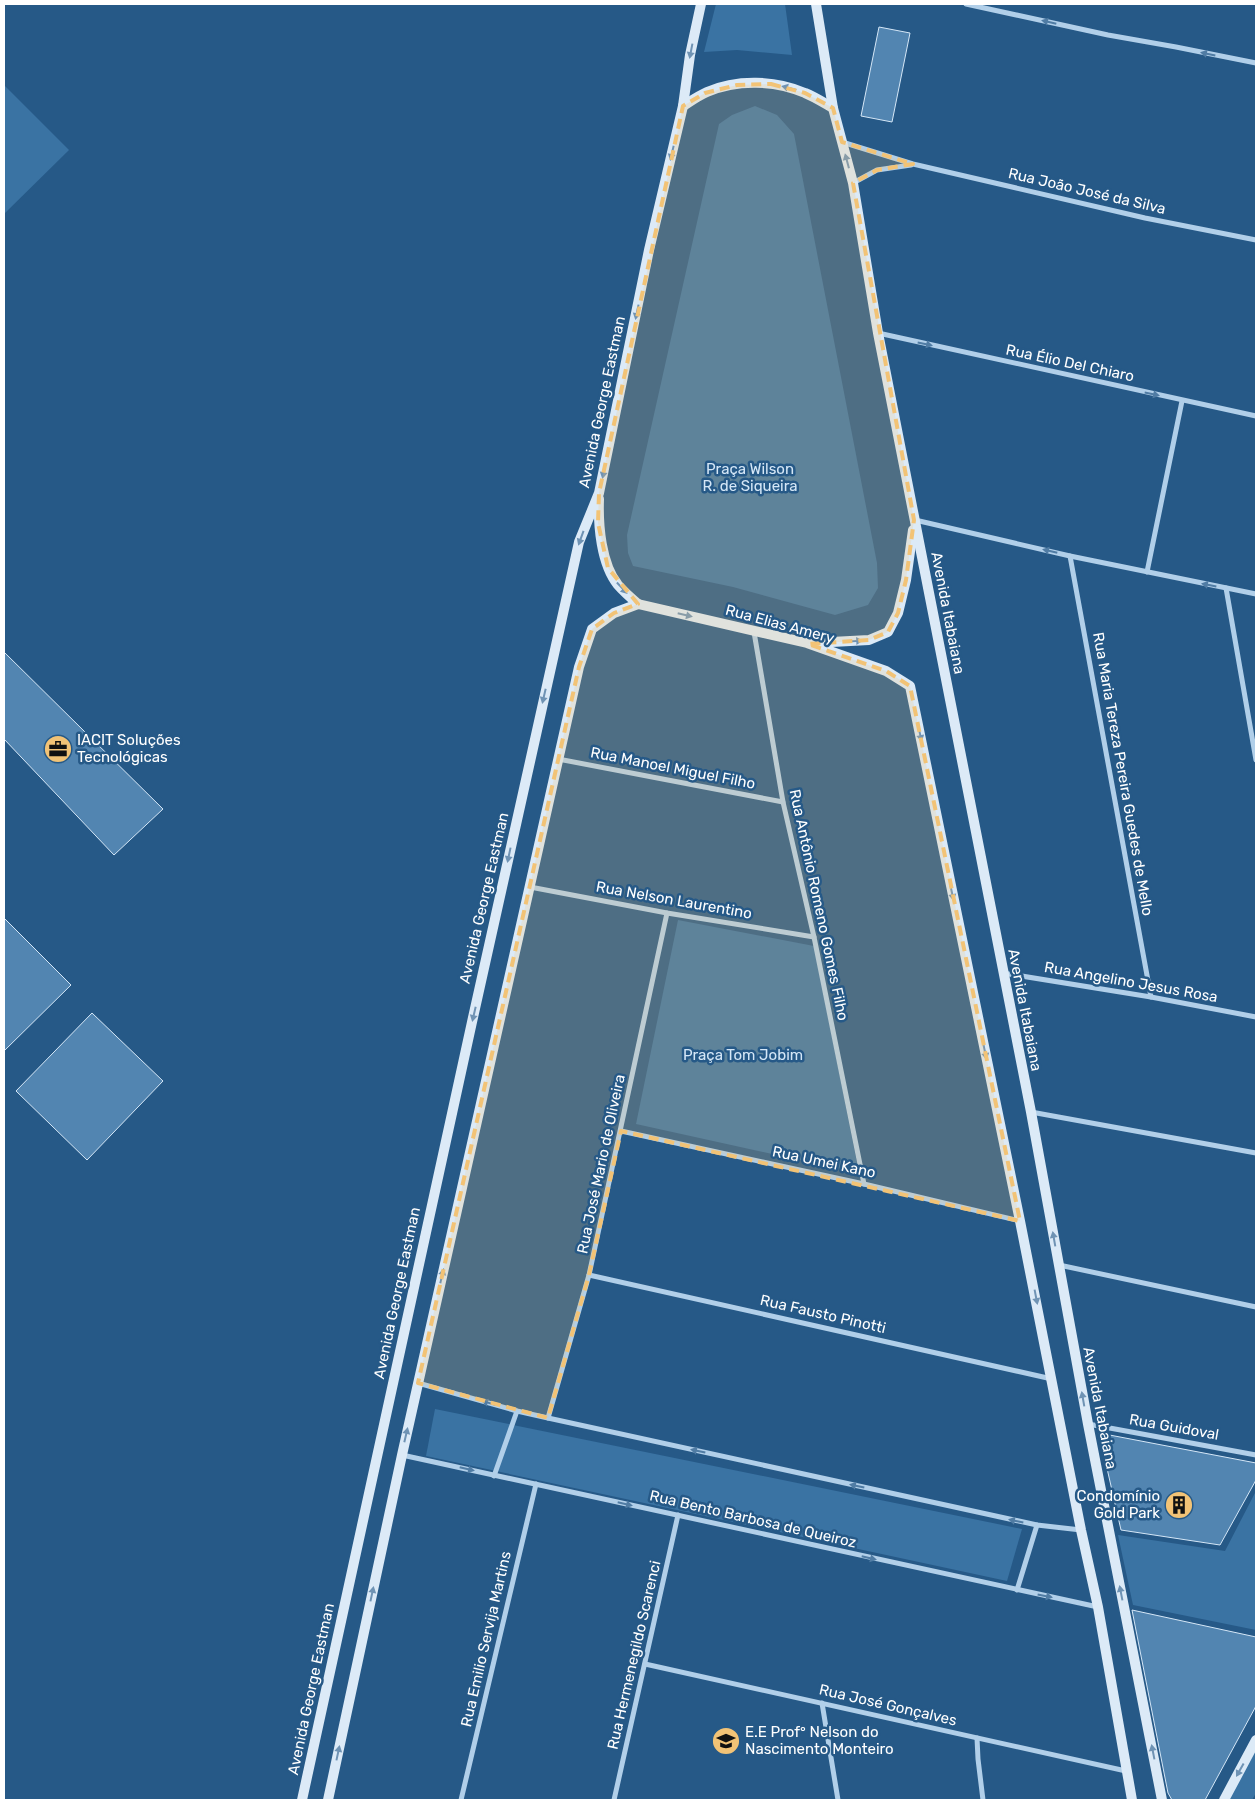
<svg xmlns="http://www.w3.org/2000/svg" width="1260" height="1804" font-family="Rubik,sans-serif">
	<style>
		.green { fill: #3a73a3 }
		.building { fill: #5285b1; stroke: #d5e7f7 }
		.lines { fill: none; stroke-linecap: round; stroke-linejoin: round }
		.street { stroke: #b1cfe9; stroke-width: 5 }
		.secondary { stroke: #dceaf7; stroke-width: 10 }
		.oneway { fill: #507ca4 }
		.oneway2 { fill: #6f93b4 }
		.marked { fill: #f2c376; fill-opacity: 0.2; stroke: #f2c376; stroke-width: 4; stroke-dasharray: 10 6; stroke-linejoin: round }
		.labels { text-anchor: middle; stroke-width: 5; stroke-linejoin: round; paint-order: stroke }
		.street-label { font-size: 15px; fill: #fff; stroke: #265987 }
		.park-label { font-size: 15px; fill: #d5e7f7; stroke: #265987 }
		.poi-label { font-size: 15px; fill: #fff; stroke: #265987; text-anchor: start }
	</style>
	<rect width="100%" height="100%" fill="#265987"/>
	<!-- green -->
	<g class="green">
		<path d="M 716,4 L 785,4 L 792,55 L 737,50 L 704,52 Z"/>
		<path d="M 4,85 L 69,150 L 4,214 Z"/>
		<path d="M 755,106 L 777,115 L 794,134 L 877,563 L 878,588 L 868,605 L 835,615 L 733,587 L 633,566 L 628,553 L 627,535 L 719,124 L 732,115 Z"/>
		<path d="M 678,920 L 814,946 L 859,1173 L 636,1124 Z"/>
		<path d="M 435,1409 L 1022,1529 L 1007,1581 L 426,1456 Z"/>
		<path d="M 1256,1491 L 1256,1630 L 1133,1605 L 1118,1535 L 1225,1551 Z"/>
		<path d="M 1256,1746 L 1256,1793 L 1252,1800 L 1226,1800 Z"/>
	</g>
	<!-- building -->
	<g class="building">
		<path d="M 879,27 L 910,33 L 892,122 L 861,116 Z"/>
		<path d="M 4,652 L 163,809 L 114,855 L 4,739 Z"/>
		<path d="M 4,918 L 71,985 L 4,1051 Z"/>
		<path d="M 92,1013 L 163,1081 L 87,1160 L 16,1091 Z"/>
		<path d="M 1099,1433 L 1256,1463 L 1256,1480 L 1220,1545 L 1121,1530 Z"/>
		<path d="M 1132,1610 L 1256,1637 L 1256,1706 L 1205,1800 L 1172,1800 L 1168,1793 Z"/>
	</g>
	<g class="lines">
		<!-- street -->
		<g class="street">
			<path d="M 966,4 L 1108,35 L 1176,47 L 1256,63"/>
			<path d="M 842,142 L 913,164 L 1145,218 L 1256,240"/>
			<path d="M 853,183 L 877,170 L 911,165"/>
			<path d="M 878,333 L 1256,416"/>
			<path d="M 915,520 L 1070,556 L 1256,594"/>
			<path d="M 1070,556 L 1151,997"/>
			<path d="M 1147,572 L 1182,401"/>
			<path d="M 1226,588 L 1256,760"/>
			<path d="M 754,632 L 783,802 L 814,937 L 864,1184"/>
			<path d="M 558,759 L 783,802"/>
			<path d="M 530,887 L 667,913 L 814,937"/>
			<path d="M 1003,973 L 1151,997 L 1256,1017"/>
			<path d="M 1031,1112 L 1256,1153"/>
			<path d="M 621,1131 L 864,1184 L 1020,1221"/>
			<path d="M 1059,1265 L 1256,1307"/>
			<path d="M 589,1275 L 1052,1379"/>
			<path d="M 418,1383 L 517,1411 L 548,1418 L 1037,1525 L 1081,1530"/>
			<path d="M 548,1418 L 589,1275 L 667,913"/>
			<path d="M 1088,1424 L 1256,1455"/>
			<path d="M 402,1455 L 1098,1607"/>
			<path d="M 494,1476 L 517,1411"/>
			<path d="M 1017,1590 L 1037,1525"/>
			<path d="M 645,1664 L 1126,1771"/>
			<path d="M 822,1703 L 838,1800"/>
			<path d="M 977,1738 L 978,1759 L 983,1800"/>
			<path d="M 461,1800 L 536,1484"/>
			<path d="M 614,1800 L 678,1515"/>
		</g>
		<!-- secondary -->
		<g class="secondary">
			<path d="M 816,4 L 833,108 L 853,183 L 878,333 L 1031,1112 L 1088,1424 L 1162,1800"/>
			<path d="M 683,106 C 691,101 698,96 707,92 C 737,79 775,80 805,93 C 815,97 824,103 833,108"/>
			<path d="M 599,499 C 598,525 601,564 618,585 C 624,592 631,598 638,604"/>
			<path d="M 638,604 L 807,643 L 886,671 L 910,686 L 1020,1221 L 1081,1530 L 1098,1607 L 1132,1800"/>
			<path d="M 813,643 L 869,640 L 888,632 L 898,613 L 906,580 L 913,530"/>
			<path d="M 302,1800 L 472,1022 L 579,542 L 599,493 L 649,250 L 683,106 L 690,55 L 701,4"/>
			<path d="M 328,1800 L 402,1455 L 579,667 L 592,629 L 614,613 L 638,604"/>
			<path d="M 1224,1800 L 1256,1740"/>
		</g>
	</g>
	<!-- one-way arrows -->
	<defs><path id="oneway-solid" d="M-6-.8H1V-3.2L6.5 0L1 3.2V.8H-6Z" transform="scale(1.25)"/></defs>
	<g class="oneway">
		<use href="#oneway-solid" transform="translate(1049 22) rotate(-167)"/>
		<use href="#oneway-solid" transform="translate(1208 54) rotate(-168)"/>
		<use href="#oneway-solid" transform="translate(925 344) rotate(12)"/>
		<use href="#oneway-solid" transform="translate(1152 394) rotate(12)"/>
		<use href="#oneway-solid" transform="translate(1050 551) rotate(-167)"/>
		<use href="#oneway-solid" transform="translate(1209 585) rotate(-169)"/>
		<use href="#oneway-solid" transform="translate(489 1403) rotate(-164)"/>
		<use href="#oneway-solid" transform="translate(698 1451) rotate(-168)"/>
		<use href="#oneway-solid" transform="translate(467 1469) rotate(13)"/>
		<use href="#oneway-solid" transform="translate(857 1486) rotate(-168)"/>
		<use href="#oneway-solid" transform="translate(625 1504) rotate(13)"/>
		<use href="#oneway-solid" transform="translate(1016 1521) rotate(-168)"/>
		<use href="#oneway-solid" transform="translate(869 1558) rotate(13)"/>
		<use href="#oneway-solid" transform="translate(1045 1596) rotate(11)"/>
	</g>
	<g class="oneway2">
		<use href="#oneway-solid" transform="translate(691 51) rotate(101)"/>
		<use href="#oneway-solid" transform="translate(789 88) rotate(-165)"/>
		<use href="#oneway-solid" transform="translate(672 153) rotate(103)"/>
		<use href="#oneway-solid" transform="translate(847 161) rotate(-105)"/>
		<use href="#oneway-solid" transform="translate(637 312) rotate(102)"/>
		<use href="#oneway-solid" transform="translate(604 471) rotate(102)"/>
		<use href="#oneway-solid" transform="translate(581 538) rotate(110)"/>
		<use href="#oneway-solid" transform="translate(622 588) rotate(47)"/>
		<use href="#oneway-solid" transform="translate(685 615) rotate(13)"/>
		<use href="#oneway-solid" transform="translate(855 641) rotate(-3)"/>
		<use href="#oneway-solid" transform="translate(544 696) rotate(103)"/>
		<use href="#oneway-solid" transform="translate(920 734) rotate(78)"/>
		<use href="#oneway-solid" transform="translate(509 855) rotate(102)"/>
		<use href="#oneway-solid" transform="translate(952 893) rotate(78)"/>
		<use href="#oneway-solid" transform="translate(474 1014) rotate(103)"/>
		<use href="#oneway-solid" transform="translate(985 1052) rotate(78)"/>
		<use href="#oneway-solid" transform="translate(1054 1239) rotate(-100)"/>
		<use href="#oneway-solid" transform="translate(442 1276) rotate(-77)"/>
		<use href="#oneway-solid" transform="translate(1036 1297) rotate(79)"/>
		<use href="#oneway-solid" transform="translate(1083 1399) rotate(-100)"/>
		<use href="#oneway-solid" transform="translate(406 1435) rotate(-77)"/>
		<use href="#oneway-solid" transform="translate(1121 1593) rotate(-101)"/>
		<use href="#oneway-solid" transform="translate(372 1594) rotate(-78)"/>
		<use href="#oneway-solid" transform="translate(1153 1752) rotate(-101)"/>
		<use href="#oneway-solid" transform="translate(338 1753) rotate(-78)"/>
		<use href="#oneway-solid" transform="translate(1240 1770) rotate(119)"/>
	</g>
	<!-- marked area -->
	<path class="marked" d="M 771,84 L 805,93 L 833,108 L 842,142 L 913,164 L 877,170 L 853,183 L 914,520 L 906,580 L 898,613 L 888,632 L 869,640 L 808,644 L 886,671 L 910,686 L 1020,1221 L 621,1131 L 589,1275 L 548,1418 L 418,1383 L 579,667 L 592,629 L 614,613 L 638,604 L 608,568 L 598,523 L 599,493 L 683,106 L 705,93 L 737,85 Z"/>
	<!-- icons -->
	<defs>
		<symbol id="office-disc" viewBox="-11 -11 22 22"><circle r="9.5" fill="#f2c376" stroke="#265987"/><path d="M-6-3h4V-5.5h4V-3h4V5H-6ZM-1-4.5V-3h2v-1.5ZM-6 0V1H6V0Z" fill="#111"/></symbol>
		<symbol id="building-disc" viewBox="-11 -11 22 22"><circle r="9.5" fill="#f2c376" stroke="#265987"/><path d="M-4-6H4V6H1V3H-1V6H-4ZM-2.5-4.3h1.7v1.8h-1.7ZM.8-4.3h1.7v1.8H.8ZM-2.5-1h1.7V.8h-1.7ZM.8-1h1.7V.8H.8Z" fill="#111"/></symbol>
		<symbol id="school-disc" viewBox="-11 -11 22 22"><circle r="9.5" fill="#f2c376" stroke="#265987"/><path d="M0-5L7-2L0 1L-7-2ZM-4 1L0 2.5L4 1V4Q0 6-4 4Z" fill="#111"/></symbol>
	</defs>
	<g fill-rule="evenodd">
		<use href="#office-disc" x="42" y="733" width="32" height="32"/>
		<use href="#building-disc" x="1163" y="1489" width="32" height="32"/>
		<use href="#school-disc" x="710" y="1725" width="32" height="32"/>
	</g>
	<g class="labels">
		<!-- street labels -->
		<g class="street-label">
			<text transform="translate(1087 191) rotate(13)" y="5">Rua João José da Silva</text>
			<text transform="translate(1070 363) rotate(12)" y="5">Rua Élio Del Chiaro</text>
			<text transform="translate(602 402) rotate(-78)" y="5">Avenida George Eastman</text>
			<text transform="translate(948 613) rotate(79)" y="5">Avenida Itabaiana</text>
			<text transform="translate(780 624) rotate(15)" y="5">Rua Elias Amery</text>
			<text transform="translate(673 768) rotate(11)" y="5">Rua Manoel Miguel Filho</text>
			<text transform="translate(1123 774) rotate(80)" y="5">Rua Maria Tereza Pereira Guedes de Mello</text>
			<text transform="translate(484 898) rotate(-77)" y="5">Avenida George Eastman</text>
			<text transform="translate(674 900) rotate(10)" y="5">Rua Nelson Laurentino</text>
			<text transform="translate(819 905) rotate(78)" y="5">Rua Antônio Romeno Gomes Filho</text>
			<text transform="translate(1131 982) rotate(10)" y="5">Rua Angelino Jesus Rosa</text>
			<text transform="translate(1025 1010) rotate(79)" y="5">Avenida Itabaiana</text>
			<text transform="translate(824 1162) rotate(12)" y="5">Rua Umei Kano</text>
			<text transform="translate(601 1164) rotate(-78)" y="5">Rua José Mario de Oliveira</text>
			<text transform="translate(397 1293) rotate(-78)" y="5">Avenida George Eastman</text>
			<text transform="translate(823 1314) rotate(13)" y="5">Rua Fausto Pinotti</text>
			<text transform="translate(1100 1408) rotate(79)" y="5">Avenida Itabaiana</text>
			<text transform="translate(1174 1427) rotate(10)" y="5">Rua Guidoval</text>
			<text transform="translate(753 1519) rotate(13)" y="5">Rua Bento Barbosa de Queiroz</text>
			<text transform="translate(486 1639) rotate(-77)" y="5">Rua Emilio Servija Martins</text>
			<text transform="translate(634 1655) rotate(-77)" y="5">Rua Hermenegildo Scarenci</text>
			<text transform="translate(311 1689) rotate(-78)" y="5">Avenida George Eastman</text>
			<text transform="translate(888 1705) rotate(13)" y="5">Rua José Gonçalves</text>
		</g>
		<!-- park labels -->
		<g class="park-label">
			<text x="750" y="474">Praça Wilson<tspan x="750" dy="17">R. de Siqueira</tspan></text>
			<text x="743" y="1060">Praça Tom Jobim</text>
		</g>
		<!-- poi labels -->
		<g class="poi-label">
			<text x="77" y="745">IACIT Soluções<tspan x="77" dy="17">Tecnológicas</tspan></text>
			<text x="1160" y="1501" text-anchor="end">Condomínio<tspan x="1160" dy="17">Gold Park</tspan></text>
			<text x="745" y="1737">E.E Prof° Nelson do<tspan x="745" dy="17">Nascimento Monteiro</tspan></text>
		</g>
	</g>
	<!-- border -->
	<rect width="1260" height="1804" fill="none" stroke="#ffffff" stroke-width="10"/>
</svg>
